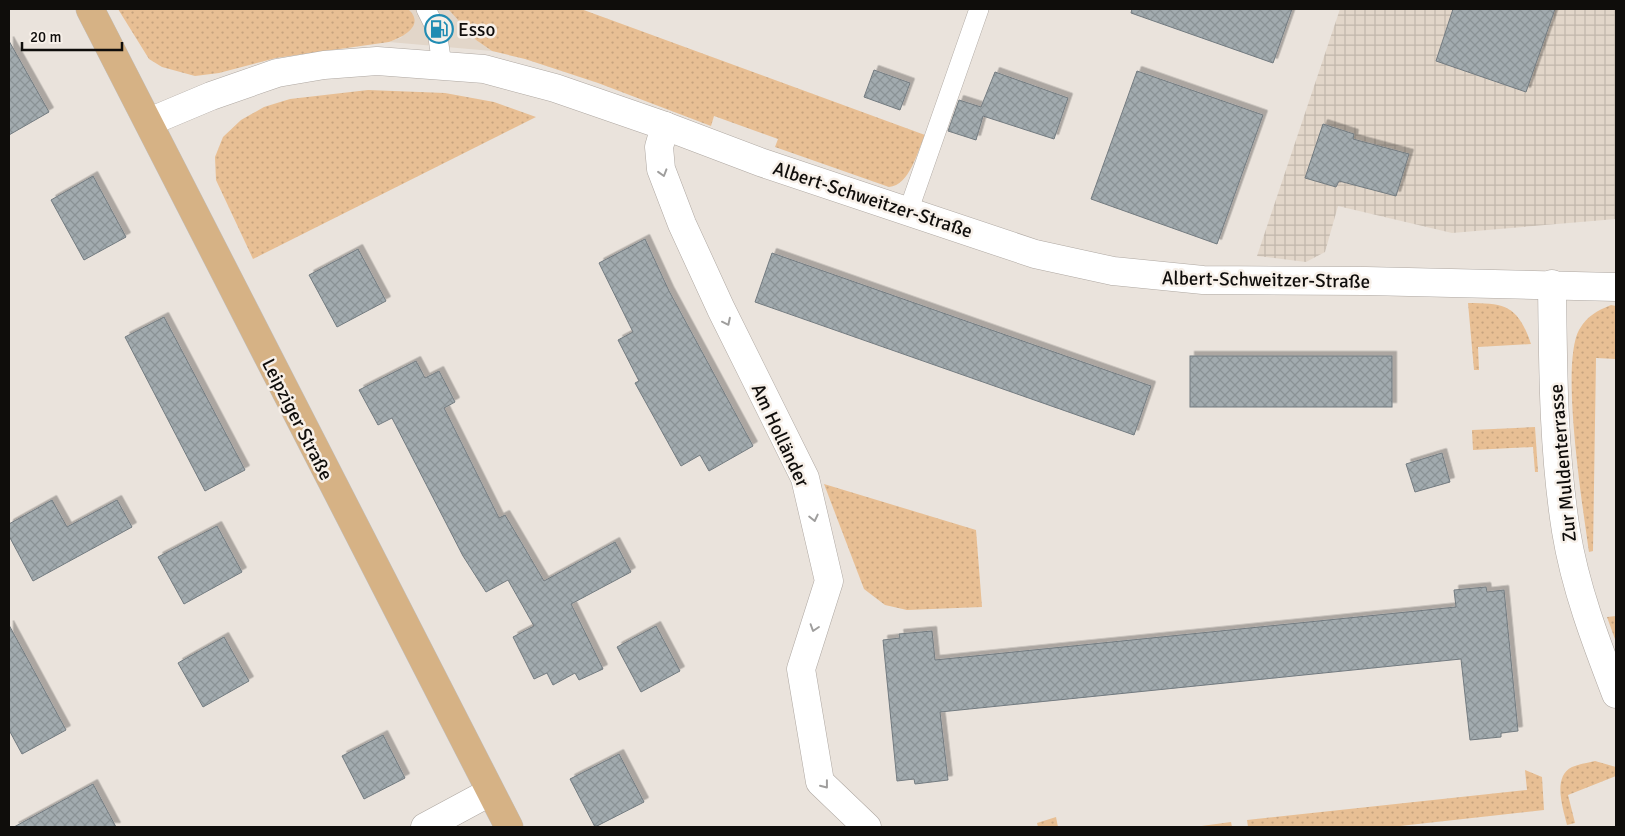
<svg xmlns="http://www.w3.org/2000/svg" width="1625" height="836" font-family="Signika,sans-serif">
	<style>
		.built { fill: #e2d6c9 }
		.industrial { fill: url(#industrial-grid) }
		.grass { fill: url(#grass-dots) }
		.building { fill: url(#building-cross-hatch); stroke: #737b80; filter: url(#shadow) }
		.lines { fill: none; stroke-linecap: round; stroke-linejoin: round }
		.lane-casing { stroke: #aea7a1; stroke-width: 20 }
		.street-casing { stroke: #aea7a1; stroke-width: 29 }
		.secondary-casing { stroke: #aea7a1; stroke-width: 29 }
		.primary-casing { stroke: #c1c0c0; stroke-width: 29 }
		.lane { stroke: #fff; stroke-width: 19 }
		.street { stroke: #fff; stroke-width: 28 }
		.secondary { stroke: #fff; stroke-width: 28 }
		.primary { stroke: #d6b285; stroke-width: 28 }
		.oneway { stroke: #9f9e9d }
		.labels { text-anchor: middle; stroke-width: 5; stroke-linejoin: round; paint-order: stroke }
		.poi-label { font-size: 19px; fill: #0f0d0b; stroke: #f7f0e9; text-anchor: start }
		.street-label { font-size: 19px; fill: #0f0d0b; stroke: #f7f0e9 }
	</style>
	<defs>
		<pattern id="industrial-grid" width="8" height="8" patternUnits="userSpaceOnUse" patternTransform="scale(1.25)"><rect width="8" height="8" fill="#e2d6c9"/><path d="M0 4h8M4 0v8" fill="none" stroke="#c1b6ab"/></pattern>
		<pattern id="grass-dots" width="8" height="8" patternUnits="userSpaceOnUse" patternTransform="scale(1.25)"><rect width="8" height="8" fill="#e8bf94"/><path d="M2 2h.1M6 6h.1" fill="none" stroke="#c6a37e" stroke-width="1.8" stroke-linecap="round"/></pattern>
		<pattern id="building-cross-hatch" width="8" height="8" patternUnits="userSpaceOnUse" patternTransform="scale(1.25)"><rect width="8" height="8" fill="#a2abaf"/><path d="M0 0l8 8M0 8l8-8" fill="none" stroke="#8a9295"/></pattern>
		<filter id="shadow"><feDropShadow dx="4.5" dy="-4.5" stdDeviation="0" flood-color="#0004"/></filter>
	</defs>
	<rect width="100%" height="100%" fill="#eae3dc"/>
	<!-- built -->
	<path class="built" d="M 408,9 L 448,9 L 476,40 L 492,51 L 389,42 L 402,37 L 411,12 Z"/>
	<!-- industrial -->
	<path class="industrial" d="M 1340,9 L 1616,9 L 1616,219 L 1452,233 L 1338,206 L 1325,252 L 1306,262 L 1257,256 Z"/>
	<!-- grass -->
	<g class="grass">
		<path d="M 118,9 L 408,9 C 426,25 403,37 389,42 L 276,58 L 219,73 L 195,76 L 162,67 L 149,59 Z"/>
		<path d="M 448,9 L 581,9 L 925,135 C 917,152 910,185 889,187 L 775,147 L 778,139 L 714,116 L 711,126 L 598,83 L 525,59 L 492,51 L 476,40 Z"/>
		<path d="M 368,90 L 445,93 L 494,102 L 536,117 L 253,259 L 216,180 L 215,157 L 223,137 L 241,120 L 264,107 L 290,99 Z"/>
		<path d="M 1468,303 C 1506,303 1518,306 1531,344 L 1478,347 L 1479,370 L 1474,370 Z"/>
		<path d="M 1611,305 L 1616,306 L 1616,359 L 1596,358 L 1593,551 L 1589,552 C 1583,508 1560,365 1579,330 C 1588,315 1597,311 1611,305 Z"/>
		<path d="M 1535,427 L 1538,472 L 1535,472 L 1533,447 L 1473,450 L 1472,430 Z"/>
		<path d="M 824,484 L 976,530 L 982,607 L 907,610 L 885,605 L 864,589 Z"/>
		<path d="M 1616,616 L 1616,642 L 1607,617 Z"/>
		<path d="M 1595,761 L 1616,767 L 1616,776 L 1568,795 L 1575,823 L 1567,825 C 1563,808 1552,777 1572,767 C 1579,764 1588,763 1595,761 Z"/>
		<path d="M 1525,770 L 1542,777 L 1544,810 L 1391,827 L 1248,827 L 1247,820 L 1527,790 Z"/>
		<path d="M 1056,817 L 1058,827 L 1038,827 L 1037,823 Z"/>
		<path d="M 1231,822 L 1232,827 L 1194,827 Z"/>
	</g>
	<!-- building -->
	<g class="building">
		<path d="M 1132,9 L 1292,9 L 1273,63 L 1131,13 Z"/>
		<path d="M 1453,9 L 1555,9 L 1526,92 L 1436,61 Z"/>
		<path d="M 9,41 L 49,112 L 9,135 Z"/>
		<path d="M 874,70 L 910,83 L 900,110 L 864,97 Z"/>
		<path d="M 1137,71 L 1263,115 L 1217,244 L 1091,199 Z"/>
		<path d="M 995,72 L 1068,98 L 1054,139 L 983,116 L 976,140 L 948,131 L 959,100 L 981,107 Z"/>
		<path d="M 1323,124 L 1354,134 L 1353,139 L 1409,154 L 1396,196 L 1339,181 L 1336,187 L 1305,178 Z"/>
		<path d="M 93,176 L 126,237 L 84,260 L 51,200 Z"/>
		<path d="M 645,239 L 669,291 L 753,446 L 709,471 L 700,455 L 681,466 L 635,383 L 639,381 L 618,340 L 633,332 L 599,263 Z"/>
		<path d="M 358,249 L 386,301 L 337,327 L 309,275 Z"/>
		<path d="M 772,253 L 1151,386 L 1134,435 L 755,302 Z"/>
		<path d="M 164,317 L 245,470 L 205,491 L 125,337 Z"/>
		<rect x="1190" y="356" width="202" height="51"/>
		<path d="M 416,361 L 425,378 L 439,371 L 455,402 L 444,408 L 499,518 L 505,515 L 544,581 L 615,542 L 631,572 L 571,604 L 603,669 L 579,680 L 575,673 L 553,685 L 547,673 L 534,679 L 513,637 L 534,626 L 508,580 L 486,592 L 463,556 L 392,418 L 378,425 L 359,390 Z"/>
		<path d="M 1442,453 L 1450,482 L 1415,492 L 1406,464 Z"/>
		<path d="M 52,500 L 67,527 L 117,500 L 132,527 L 33,581 L 9,536 L 9,524 Z"/>
		<path d="M 217,526 L 242,572 L 184,604 L 158,557 Z"/>
		<path d="M 1486,587 L 1487,592 L 1504,590 L 1518,731 L 1501,733 L 1501,737 L 1470,740 L 1461,659 L 940,712 L 948,780 L 915,784 L 914,779 L 897,781 L 883,640 L 900,638 L 899,634 L 932,631 L 935,660 L 1456,607 L 1454,590 Z"/>
		<path d="M 9,625 L 66,730 L 22,754 L 9,730 Z"/>
		<path d="M 656,626 L 680,671 L 641,692 L 617,647 Z"/>
		<path d="M 224,637 L 249,681 L 203,707 L 178,663 Z"/>
		<path d="M 383,735 L 405,778 L 364,799 L 342,756 Z"/>
		<path d="M 619,754 L 644,802 L 595,827 L 570,779 Z"/>
		<path d="M 93,784 L 116,827 L 14,827 Z"/>
	</g>
	<g class="lines">
		<defs>
			<g id="lane">
				<path d="M 426,9 L 437,31 L 442,65"/>
				<path d="M 908,212 L 979,9"/>
			</g>
			<g id="street">
				<path d="M 665,126 L 659,147 L 661,169 L 682,224 L 721,309 L 805,478 L 829,581 L 801,669 L 820,782 L 867,827"/>
				<path d="M 1552,284 C 1553,366 1553,450 1566,531 C 1575,587 1596,642 1616,694"/>
				<path d="M 425,827 L 490,792"/>
			</g>
			<path id="secondary" d="M 149,122 L 211,96 L 277,73 L 324,65 L 377,61 L 484,69 L 555,88 L 665,126 L 760,162 L 1035,254 L 1113,271 L 1203,280 L 1366,281 L 1616,287"/>
			<path id="primary" d="M 90,9 L 509,827"/>
		</defs>
		<!-- lane casing -->
		<use href="#lane" class="lane-casing"/>
		<!-- street casing -->
		<use href="#street" class="street-casing"/>
		<!-- secondary casing -->
		<use href="#secondary" class="secondary-casing"/>
		<!-- primary casing -->
		<use href="#primary" class="primary-casing"/>
		<!-- lane -->
		<use href="#lane" class="lane"/>
		<!-- street -->
		<use href="#street" class="street"/>
		<!-- secondary -->
		<use href="#secondary" class="secondary"/>
		<!-- primary -->
		<use href="#primary" class="primary"/>
	</g>
	<!-- one-way arrows -->
	<defs><path id="oneway-chevron" d="M-2-3.5L2.5 0L-2 3.5" fill="none" stroke-width="1.6" stroke-linecap="round" stroke-linejoin="round" transform="scale(1.25)"/></defs>
	<g class="oneway">
		<use href="#oneway-chevron" transform="translate(663 173) rotate(73)"/>
		<use href="#oneway-chevron" transform="translate(727 322) rotate(64)"/>
		<use href="#oneway-chevron" transform="translate(814 518) rotate(77)"/>
		<use href="#oneway-chevron" transform="translate(814 628) rotate(108)"/>
		<use href="#oneway-chevron" transform="translate(825 785) rotate(52)"/>
	</g>
	<!-- icons -->
	<defs>
		<symbol id="fuel-ring" viewBox="-11 -11 22 22"><circle r="9.5" fill="#f7f0e9" stroke="#218cb3" stroke-width="1.5"/><path d="M-5.5-6h7V0h2V4h1.3V-2.5L3-4.5l.8-.8L6-3V5H2.5V1h-1V6h-7ZM-4.2-4.7v3.2H.2V-4.7Z" fill="#218cb3"/></symbol>
	</defs>
	<g fill-rule="evenodd">
		<use href="#fuel-ring" x="423" y="13" width="32" height="32"/>
	</g>
	<g class="labels">
		<!-- poi labels -->
		<g class="poi-label">
			<text x="458" y="36">Esso</text>
		</g>
		<!-- street labels -->
		<g class="street-label">
			<text transform="translate(873 199) rotate(18)" y="7">Albert-Schweitzer-Straße</text>
			<text transform="translate(1266 279) rotate(1)" y="7">Albert-Schweitzer-Straße</text>
			<text transform="translate(298 419) rotate(63)" y="7">Leipziger Straße</text>
			<text transform="translate(781 435) rotate(65)" y="7">Am Holländer</text>
			<text transform="translate(1562 463) rotate(-95)" y="7">Zur Muldenterrasse</text>
		</g>
	</g>
	<!-- border -->
	<rect width="1625" height="836" fill="none" stroke="#0f0d0b" stroke-width="20"/>
	<!-- scale -->
	<path d="M22 42v8h100v-8" fill="none" stroke="#0f0d0b" stroke-width="2.5"/>
	<text x="30" y="42" font-size="15" fill="#0f0d0b" stroke="#f7f0e9" stroke-width="4" paint-order="stroke">20 m</text>
</svg>
